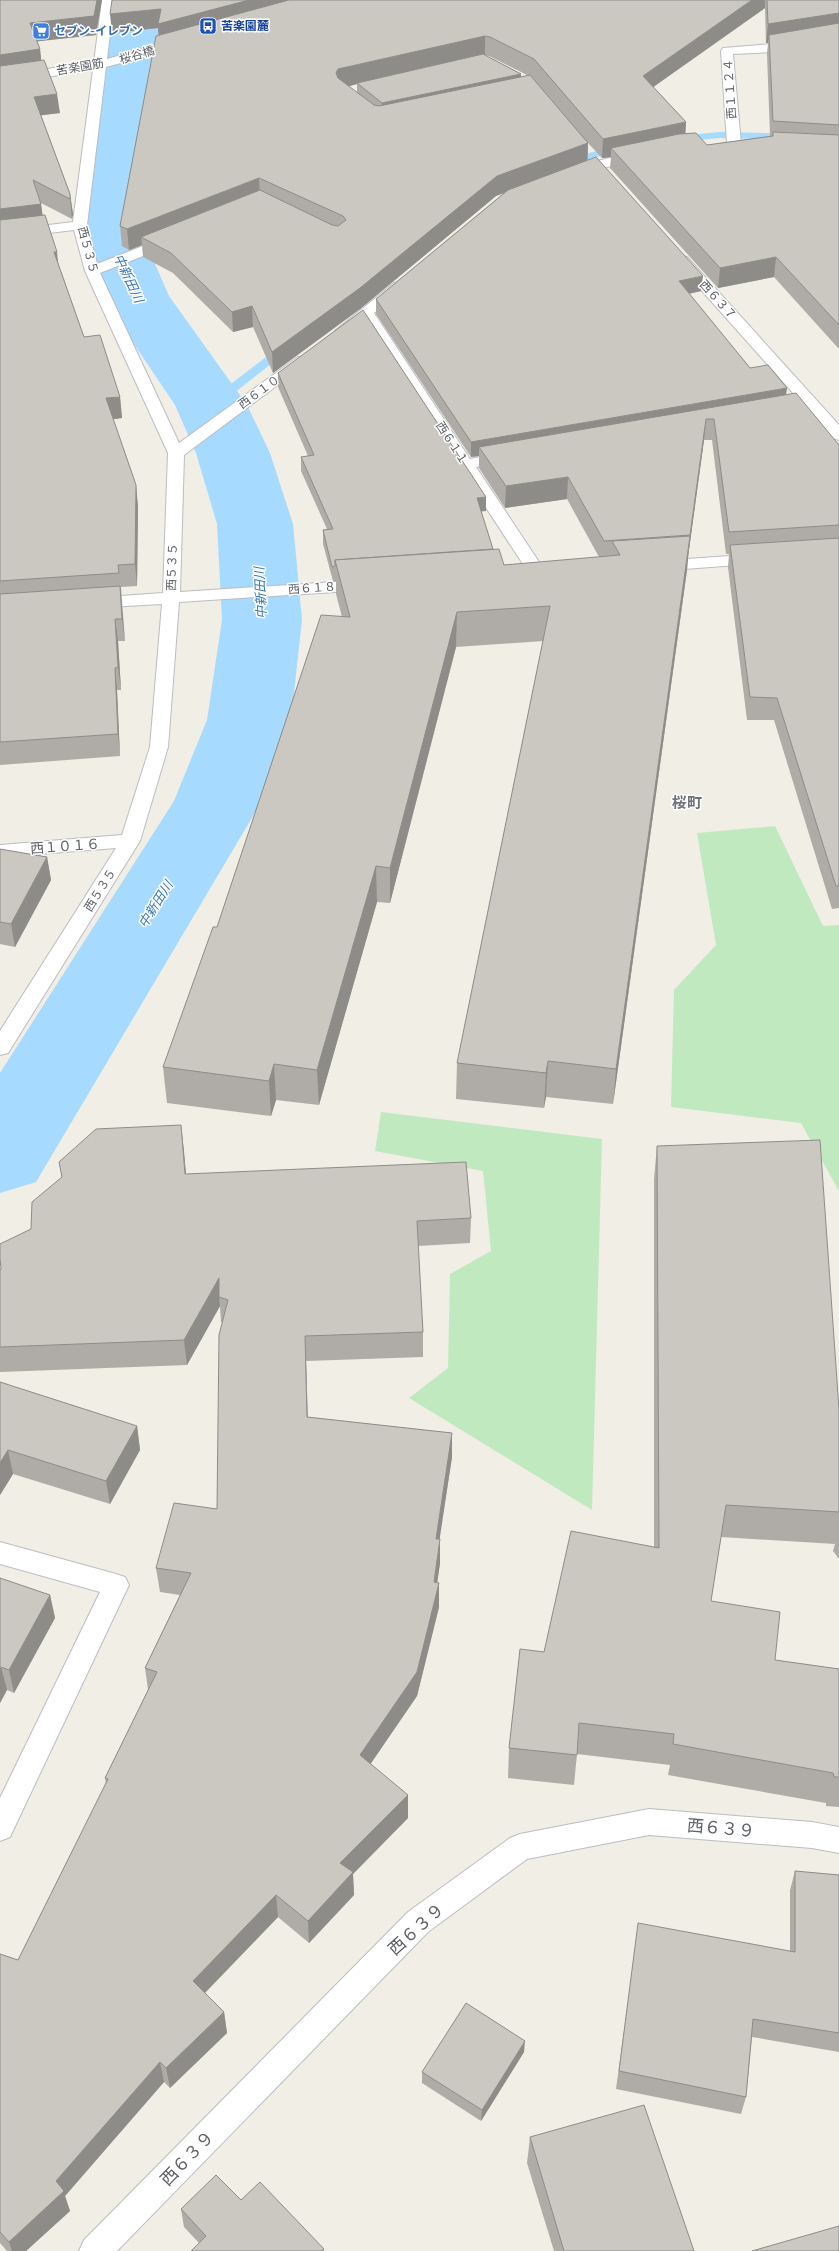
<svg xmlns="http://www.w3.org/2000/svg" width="839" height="2251" font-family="Cabin,'Noto Sans JP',sans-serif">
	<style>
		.green { fill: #c1e9c0 }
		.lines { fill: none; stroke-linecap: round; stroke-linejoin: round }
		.stream { fill: #a7daff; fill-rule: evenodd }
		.river { fill: #a7daff; fill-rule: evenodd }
		.minor-casing { stroke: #babdc2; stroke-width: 2 }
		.minor { fill: #fff; fill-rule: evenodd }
		.wall { fill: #afaca7; fill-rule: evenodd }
		.shaded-wall { fill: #8e8c88 }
		.building { fill: #cbc8c2; stroke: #8e8c88 }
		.labels { text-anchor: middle; stroke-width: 3; stroke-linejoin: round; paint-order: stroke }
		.far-transit-label { font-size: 12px; font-weight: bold; fill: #164399; stroke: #fff; text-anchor: start }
		.far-shop-label { font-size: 12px; font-weight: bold; fill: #366cbe; stroke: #fff; text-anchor: start }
		.far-street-label { font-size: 12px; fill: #5d6167; stroke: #fff }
		.far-water-label { font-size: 13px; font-style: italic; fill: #3a7ab9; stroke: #fff }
		.street-label { font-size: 14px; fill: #5d6167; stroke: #fff }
		.neighbourhood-label { font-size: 15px; font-weight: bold; fill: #6e7379; stroke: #fff }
		.near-street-label { font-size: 17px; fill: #5d6167; stroke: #fff }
	</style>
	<rect width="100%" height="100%" fill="#f0eee5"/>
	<!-- green -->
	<g class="green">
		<path d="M 775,826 L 823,926 L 839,925 L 839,1191 L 801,1123 L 671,1107 L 674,990 L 716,945 L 697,833 Z"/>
		<path d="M 381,1112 L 602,1139 L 592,1510 L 409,1398 L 448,1368 L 450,1274 L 491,1251 L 483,1171 L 375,1151 Z"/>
	</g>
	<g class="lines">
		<!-- stream -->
		<g class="stream">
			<path d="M 720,132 L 839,135 L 839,141 L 720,138 L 677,142 L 672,139 L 677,136 Z"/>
			<path d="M 620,145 L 624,146 L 624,150 L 566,165 L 561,162 L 562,160 Z"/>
			<path d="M 286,344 L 292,347 L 290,349 L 215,408 L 207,408 L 205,405 L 207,402 L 282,345 Z"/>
		</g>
		<!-- river -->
		<path class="river" d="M 108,0 L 162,0 L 141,200 L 142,234 L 169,296 L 247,405 L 270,453 L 293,524 L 302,620 L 291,720 L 262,801 L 36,1182 L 0,1193 L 0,1073 L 174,801 L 207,720 L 222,620 L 217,524 L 196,453 L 175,405 L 103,298 L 78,234 L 79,200 Z"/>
		<defs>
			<g id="minor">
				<path d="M 102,0 L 114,0 L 107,59 L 183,38 L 189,42 L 187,45 L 106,67 L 87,225 L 97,264 L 166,237 L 176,237 L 178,240 L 176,243 L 100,273 L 179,443 L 298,357 L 308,357 L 311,360 L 184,455 L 180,592 L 366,580 L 372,581 L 375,585 L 372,589 L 366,590 L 179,602 L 168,747 L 140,841 L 8,1053 L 0,1055 L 0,1031 L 116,848 L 0,857 L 0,845 L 122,835 L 150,747 L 162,604 L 91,608 L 85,607 L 82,603 L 85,599 L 91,598 L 163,593 L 168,453 L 85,271 L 74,230 L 0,239 L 0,231 L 73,222 L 93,70 L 0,84 L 0,76 L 94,62 Z"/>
				<path d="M 839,32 L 839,40 L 772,52 L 733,54 L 741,144 L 734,148 L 729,147 L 727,144 L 721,51 L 723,48 L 772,44 Z"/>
				<path d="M 639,151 L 646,155 L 644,158 L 603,168 L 574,178 L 567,174 L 569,171 L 593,162 Z"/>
				<path d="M 682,256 L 687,257 L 839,425 L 839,440 L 833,438 L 677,263 L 675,260 L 677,257 Z"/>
				<path d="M 399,282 L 404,283 L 406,286 L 404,289 L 374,313 L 470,459 L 507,452 L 513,454 L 515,457 L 513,460 L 476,467 L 547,574 L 544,578 L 532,578 L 364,321 L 347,334 L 337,334 L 335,331 L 394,283 Z"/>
				<path d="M 759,554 L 765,555 L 767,559 L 765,563 L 658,571 L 652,570 L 650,566 L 652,562 L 658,561 Z"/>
				<path d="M 0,1542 L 116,1574 L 125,1577 L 129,1585 L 10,1837 L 0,1841 L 0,1798 L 100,1592 L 0,1564 Z"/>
				<path d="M 649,1809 L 812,1822 L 839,1827 L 839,1853 L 812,1848 L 649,1835 L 527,1859 L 428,1932 L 117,2251 L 79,2251 L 84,2240 L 408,1912 L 510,1838 L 520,1834 Z"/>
			</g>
		</defs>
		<!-- minor casing -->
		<use href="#minor" class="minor-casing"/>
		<!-- minor -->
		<use href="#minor" class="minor"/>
	</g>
	<!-- wall -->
	<g class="wall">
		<path d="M 0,0 L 96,35 L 37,41 L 40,49 L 41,60 L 60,113 L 41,115 L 70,194 L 73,214 L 72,219 L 41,203 L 42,215 L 58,263 L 84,337 L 120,397 L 122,418 L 113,419 L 136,485 L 138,507 L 137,586 L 121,587 L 125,641 L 118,641 L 121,690 L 117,690 L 120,756 L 0,765 Z"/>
		<path d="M 112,0 L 839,0 L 839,349 L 774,277 L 718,288 L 610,168 L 611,157 L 602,158 L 588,143 L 588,161 L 701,291 L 689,294 L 750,368 L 786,395 L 839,445 L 839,908 L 832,909 L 774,720 L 747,720 L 728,567 L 729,554 L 726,554 L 712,440 L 704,440 L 688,557 L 687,570 L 613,1104 L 546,1097 L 544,1108 L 456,1099 L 457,1063 L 543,641 L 456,647 L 390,903 L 377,902 L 319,1105 L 276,1100 L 271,1116 L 167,1103 L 163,1067 L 217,927 L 342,617 L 336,594 L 336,581 L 333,581 L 323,544 L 323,530 L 327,529 L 301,471 L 301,457 L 308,456 L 278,387 L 278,373 L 486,511 L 481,511 L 493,549 L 504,565 L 599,557 L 567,499 L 505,508 L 479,468 L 479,456 L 471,457 L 376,314 L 376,299 L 504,193 L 496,196 L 360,309 L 273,373 L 253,327 L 233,332 L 173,273 L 143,257 L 142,245 L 129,250 L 122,246 L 120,226 L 159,35 L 158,28 L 112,33 ZM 765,8 L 766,43 L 768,43 L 767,54 L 770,136 L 707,145 L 685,133 L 686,122 L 653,87 ZM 484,55 L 489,56 L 529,76 L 521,77 L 521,74 ZM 532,77 L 533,78 L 573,125 ZM 357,84 L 357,93 L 349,86 Z"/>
		<path d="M 0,849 L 47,857 L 51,880 L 15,947 L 0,944 Z"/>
		<path d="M 181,1125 L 186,1174 L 471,1218 L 470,1243 L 418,1246 L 423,1332 L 423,1357 L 306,1361 L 308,1417 L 452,1433 L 452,1457 L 439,1539 L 440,1563 L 437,1582 L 439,1607 L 417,1696 L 370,1764 L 408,1818 L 353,1874 L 354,1895 L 309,1943 L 278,1917 L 205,1993 L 224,2012 L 227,2033 L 170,2088 L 164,2082 L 65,2196 L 70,2211 L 26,2251 L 7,2251 L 0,2243 L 0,1954 L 18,1960 L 106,1784 L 105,1778 L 148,1690 L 145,1668 L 180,1595 L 160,1592 L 156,1568 L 217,1509 L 222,1322 L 221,1322 L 220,1306 L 187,1365 L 0,1372 L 0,1270 L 31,1229 L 62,1178 L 59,1162 Z"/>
		<path d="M 657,1146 L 839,1409 L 839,1559 L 833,1551 L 835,1544 L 721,1537 L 711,1601 L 775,1660 L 839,1669 L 839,1807 L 826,1806 L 826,1803 L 668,1775 L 670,1765 L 577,1754 L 574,1785 L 508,1778 L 509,1748 L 544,1652 L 654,1547 L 654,1179 Z"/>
		<path d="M 0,1382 L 137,1426 L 140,1450 L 110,1504 L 13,1474 L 0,1495 Z"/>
		<path d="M 0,1578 L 50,1595 L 55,1618 L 14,1693 L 7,1690 L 0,1703 Z"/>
		<path d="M 795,1871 L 839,1875 L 839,2052 L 752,2037 L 746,2097 L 741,2114 L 616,2089 L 636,1942 L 790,1952 L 790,1890 Z"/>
		<path d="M 524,2052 L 481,2121 L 422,2083 L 422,2072 Z"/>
		<path d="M 530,2137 L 694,2251 L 554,2251 L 527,2163 Z"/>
		<path d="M 241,2200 L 324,2249 L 324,2251 L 191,2251 L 199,2243 L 184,2227 L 181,2209 Z"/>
	</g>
	<!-- shaded-wall -->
	<g class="shaded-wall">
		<path d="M 97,0 L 102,0 L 96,35 L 32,42 L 30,23 Z"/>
		<path d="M 249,0 L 318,0 L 159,43 L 158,28 L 112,33 L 110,14 Z"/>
		<path d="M 752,0 L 765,0 L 765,8 L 642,95 L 643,76 Z"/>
		<path d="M 839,13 L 839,31 L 769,35 L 768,43 L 766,43 L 768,24 Z"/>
		<path d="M 485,36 L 485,55 L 358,84 L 357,83 L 357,84 L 339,89 L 336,73 L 338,69 Z"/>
		<path d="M 40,49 L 42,68 L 0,75 L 0,55 Z"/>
		<path d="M 521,74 L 521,85 L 382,114 L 382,103 Z"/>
		<path d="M 57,94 L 60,113 L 36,116 L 34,97 Z"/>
		<path d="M 686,122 L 685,142 L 611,148 L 611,157 L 602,158 L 603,139 Z"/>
		<path d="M 588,143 L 587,162 L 496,196 L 360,309 L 273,373 L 272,352 L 497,176 Z"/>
		<path d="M 259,178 L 260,198 L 141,237 L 142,245 L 129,250 L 127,229 Z"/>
		<path d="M 70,194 L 73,214 L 72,219 L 70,199 Z"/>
		<path d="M 41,204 L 44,224 L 0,229 L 0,209 Z"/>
		<path d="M 54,252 L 57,252 L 59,272 Z"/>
		<path d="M 776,257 L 774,277 L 718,288 L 720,268 Z"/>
		<path d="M 703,276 L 701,291 L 678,296 L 679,281 Z"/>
		<path d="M 252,306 L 253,327 L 233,332 L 232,312 Z"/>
		<path d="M 787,388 L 785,403 L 479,447 L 479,456 L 471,457 L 471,442 Z"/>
		<path d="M 120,397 L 122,418 L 108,420 L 106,398 Z"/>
		<path d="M 706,419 L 704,440 L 688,557 L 690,535 Z"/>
		<path d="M 568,477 L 567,499 L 505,508 L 506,486 Z"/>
		<path d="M 136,485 L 138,507 L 137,586 L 135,564 Z"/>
		<path d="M 486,497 L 486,511 L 477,512 L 477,498 Z"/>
		<path d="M 690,536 L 687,570 L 613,1104 L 616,1069 Z"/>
		<path d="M 120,586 L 125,641 L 122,619 Z"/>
		<path d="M 457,612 L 456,647 L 390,903 L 390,868 Z"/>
		<path d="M 115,619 L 118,641 L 121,690 L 118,667 Z"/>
		<path d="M 115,668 L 117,690 L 120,756 L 118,734 Z"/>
		<path d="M 47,857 L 51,880 L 15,947 L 11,924 Z"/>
		<path d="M 376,866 L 377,902 L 319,1105 L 317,1070 Z"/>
		<path d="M 548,1061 L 546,1097 L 544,1108 L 546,1073 Z"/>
		<path d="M 274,1064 L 276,1100 L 271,1116 L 269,1081 Z"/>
		<path d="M 181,1125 L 184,1151 L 188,1199 L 185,1174 Z"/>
		<path d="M 219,1278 L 219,1297 L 220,1306 L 187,1365 L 184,1340 Z"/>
		<path d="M 305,1336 L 306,1361 L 308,1442 L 307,1417 Z"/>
		<path d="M 137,1426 L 140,1450 L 110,1504 L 106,1481 Z"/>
		<path d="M 452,1433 L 452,1457 L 436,1563 L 436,1539 Z"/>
		<path d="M 8,1450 L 13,1474 L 0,1495 L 0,1463 Z"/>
		<path d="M 440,1539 L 440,1563 L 435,1599 L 439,1583 L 439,1607 L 417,1696 L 361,1778 L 360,1755 L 434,1582 Z"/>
		<path d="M 50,1595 L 55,1618 L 14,1693 L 9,1670 Z"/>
		<path d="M 1,1667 L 7,1690 L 0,1703 L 0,1670 Z"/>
		<path d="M 408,1795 L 408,1818 L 353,1874 L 354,1895 L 309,1943 L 308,1921 L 340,1863 Z"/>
		<path d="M 276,1895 L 278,1917 L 196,2002 L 193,1981 Z"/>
		<path d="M 224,2012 L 227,2033 L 170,2088 L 166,2068 Z"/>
		<path d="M 525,2041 L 524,2052 L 481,2121 L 482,2110 Z"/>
		<path d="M 160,2062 L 164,2082 L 65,2196 L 70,2211 L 26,2251 L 12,2251 L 9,2242 L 56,2181 Z"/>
	</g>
	<!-- building -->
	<g class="building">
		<path d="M 0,0 L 97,0 L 94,16 L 30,23 L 40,49 L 0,55 Z"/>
		<path d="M 112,0 L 249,0 L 158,24 L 161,9 L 110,14 Z"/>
		<path d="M 289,0 L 752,0 L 643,76 L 686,122 L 603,139 L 534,59 L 490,37 L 485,36 L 338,69 L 336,73 L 338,78 L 374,105 L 379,106 L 530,75 L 588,143 L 497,176 L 360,288 L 272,352 L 252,306 L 232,312 L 171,253 L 141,237 L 260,190 L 332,225 L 338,226 L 346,220 L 343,216 L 259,178 L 127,229 L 120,226 L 156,36 Z"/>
		<path d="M 767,0 L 839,0 L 839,13 L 768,24 Z"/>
		<path d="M 839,23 L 839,125 L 773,121 L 769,35 Z"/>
		<path d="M 483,54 L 521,74 L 382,103 L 357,83 Z"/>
		<path d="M 44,60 L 57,94 L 34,97 L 70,194 L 70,199 L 33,180 L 41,204 L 0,209 L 0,66 Z"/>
		<path d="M 773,132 L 839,135 L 839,325 L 776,257 L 720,268 L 611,148 L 679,134 L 696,133 L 707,145 L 773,136 Z"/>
		<path d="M 596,157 L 703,276 L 679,281 L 750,368 L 768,365 L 787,388 L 471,442 L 376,299 L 508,190 Z"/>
		<path d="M 45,215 L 57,252 L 54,252 L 84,337 L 100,335 L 120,397 L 106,398 L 136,485 L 135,564 L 118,565 L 119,573 L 0,581 L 0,220 Z"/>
		<path d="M 363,310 L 486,497 L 477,498 L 493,549 L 335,560 L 335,566 L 332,567 L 323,530 L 333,529 L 301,457 L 314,455 L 278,373 Z"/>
		<path d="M 796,393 L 839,445 L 839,525 L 729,532 L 714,419 L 706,419 L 690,535 L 604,541 L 568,477 L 506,486 L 479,447 Z"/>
		<path d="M 690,536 L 616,1069 L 548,1061 L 546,1073 L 457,1063 L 550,606 L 457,612 L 390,868 L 376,866 L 317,1070 L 274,1064 L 269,1081 L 163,1067 L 213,927 L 217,927 L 321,615 L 350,617 L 335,560 L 499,549 L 504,565 L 620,555 L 612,541 Z"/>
		<path d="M 839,538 L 839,886 L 836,886 L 777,698 L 750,697 L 730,545 Z"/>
		<path d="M 120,586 L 122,619 L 115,619 L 118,667 L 115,668 L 118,734 L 0,742 L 0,594 Z"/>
		<path d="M 0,849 L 47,857 L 11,924 L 0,922 Z"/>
		<path d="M 181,1125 L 185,1174 L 466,1162 L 471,1218 L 417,1221 L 423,1332 L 305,1336 L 307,1417 L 452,1433 L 436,1539 L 440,1539 L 434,1582 L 439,1583 L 417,1672 L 360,1755 L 408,1795 L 340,1863 L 353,1872 L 308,1921 L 276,1895 L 193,1981 L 224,2012 L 166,2068 L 160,2062 L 56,2181 L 64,2191 L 9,2242 L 0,2232 L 0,1954 L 18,1960 L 108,1779 L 105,1778 L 157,1672 L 145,1668 L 191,1573 L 156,1568 L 174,1503 L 217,1509 L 219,1335 L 228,1300 L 219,1297 L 219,1278 L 184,1340 L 0,1347 L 0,1270 L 1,1269 L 0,1258 L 0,1244 L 31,1229 L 32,1202 L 62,1177 L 59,1162 L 96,1129 Z"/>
		<path d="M 820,1140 L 839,1409 L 839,1512 L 726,1505 L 711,1601 L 780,1612 L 775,1660 L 839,1669 L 839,1777 L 834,1777 L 833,1773 L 673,1744 L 674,1734 L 579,1723 L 577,1755 L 509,1748 L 520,1649 L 544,1652 L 571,1531 L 659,1548 L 657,1146 Z"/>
		<path d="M 0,1382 L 137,1426 L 106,1481 L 8,1450 L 0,1463 Z"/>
		<path d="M 0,1578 L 50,1595 L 9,1670 L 1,1667 L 0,1670 Z"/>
		<path d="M 795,1871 L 839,1875 L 839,2033 L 753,2019 L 746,2097 L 619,2071 L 638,1923 L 795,1952 Z"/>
		<path d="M 466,2003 L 525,2041 L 482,2110 L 422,2072 Z"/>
		<path d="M 644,2105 L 694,2251 L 564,2251 L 530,2137 Z"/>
		<path d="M 216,2175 L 241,2200 L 260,2182 L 324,2249 L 321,2251 L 191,2251 L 206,2236 L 181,2209 Z"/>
		<path d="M 839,2226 L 839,2251 L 752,2251 Z"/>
	</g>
	<!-- icons -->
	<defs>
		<symbol id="bus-square" viewBox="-11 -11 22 22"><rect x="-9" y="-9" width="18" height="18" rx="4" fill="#1a4fb4" stroke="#fff"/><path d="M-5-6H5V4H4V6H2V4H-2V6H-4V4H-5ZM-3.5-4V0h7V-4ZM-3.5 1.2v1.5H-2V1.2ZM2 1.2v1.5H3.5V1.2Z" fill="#fff"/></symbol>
		<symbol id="supermarket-square" viewBox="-11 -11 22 22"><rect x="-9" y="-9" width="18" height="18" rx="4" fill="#3f7fe0" stroke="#fff"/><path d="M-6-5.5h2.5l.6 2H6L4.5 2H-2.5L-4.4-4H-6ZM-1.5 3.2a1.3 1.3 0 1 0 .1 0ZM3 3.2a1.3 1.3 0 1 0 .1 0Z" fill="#fff"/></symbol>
	</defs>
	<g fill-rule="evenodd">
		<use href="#bus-square" x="198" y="16" width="20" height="20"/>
		<use href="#supermarket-square" x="31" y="21" width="20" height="20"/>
	</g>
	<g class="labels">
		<!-- far-transit labels -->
		<g class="far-transit-label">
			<text x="221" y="30">苦楽園麓</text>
		</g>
		<!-- far-shop labels -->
		<g class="far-shop-label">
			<text x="54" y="35">セブン-イレブン</text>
		</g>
		<!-- far-street labels -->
		<g class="far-street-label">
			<text transform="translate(137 55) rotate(-16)" y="4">桜谷橋</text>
			<text transform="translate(80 67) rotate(-10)" y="4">苦楽園筋</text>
			<text transform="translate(730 89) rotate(-94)" y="4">西１１２４</text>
			<text transform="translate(88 250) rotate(75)" y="4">西５３５</text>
			<text transform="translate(718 300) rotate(48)" y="4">西６３７</text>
			<text transform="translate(259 392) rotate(-36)" y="4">西６１０</text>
			<text transform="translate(452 443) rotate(57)" y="4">西６１１</text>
			<text transform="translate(172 567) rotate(-88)" y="4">西５３５</text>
			<text transform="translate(312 588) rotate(-4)" y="4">西６１８</text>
			<text transform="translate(100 890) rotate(-58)" y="4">西５３５</text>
		</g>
		<!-- far-water labels -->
		<g class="far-water-label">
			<text transform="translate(129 278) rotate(65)" y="5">中新田川</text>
			<text transform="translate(260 593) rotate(-93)" y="5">中新田川</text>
			<text transform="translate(155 904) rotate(-58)" y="5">中新田川</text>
		</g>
		<!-- street labels -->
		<g class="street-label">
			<text transform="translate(65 846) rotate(-4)" y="5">西１０１６</text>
		</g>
		<!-- neighbourhood labels -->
		<g class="neighbourhood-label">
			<text x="687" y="808">桜町</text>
		</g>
		<!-- near-street labels -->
		<g class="near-street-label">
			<text transform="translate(721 1828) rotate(5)" y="6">西６３９</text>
			<text transform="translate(416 1929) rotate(-42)" y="6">西６３９</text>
			<text transform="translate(187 2158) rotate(-46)" y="6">西６３９</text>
		</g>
	</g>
</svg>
